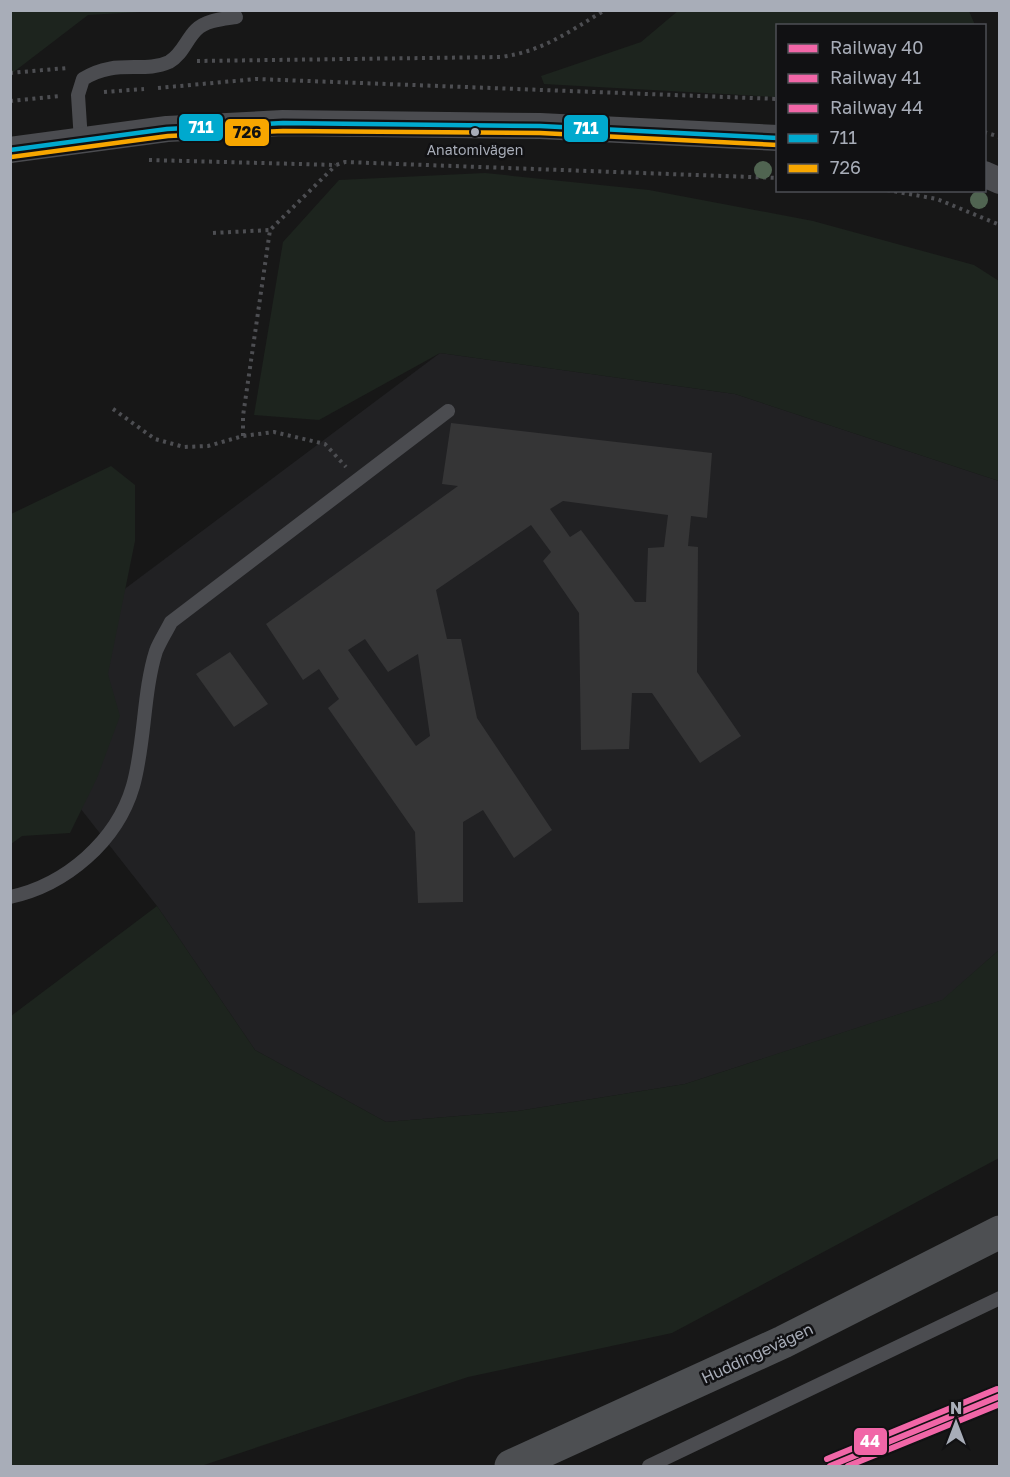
<svg xmlns="http://www.w3.org/2000/svg" width="1010" height="1477" font-family="'Golos Text',sans-serif">
	<style>
		.built { fill: #212123 }
		.green { fill: #1d241e }
		.building { fill: #353536; fill-rule: evenodd }
		.lines { fill: none; stroke-linecap: round; stroke-linejoin: round }
		.path { stroke: #4d4e52; stroke-width: 4; stroke-dasharray: 3 4.5; stroke-linecap: butt }
		.service { stroke: #4b4c50; stroke-width: 14 }
		.minor { stroke: #4b4c50; stroke-width: 26 }
		.primary { stroke: #4d4f52; stroke-width: 33 }
		.bus-1-casing { stroke: #111113; stroke-width: 9 }
		.bus-2-casing { stroke: #111113; stroke-width: 9 }
		.bus-1 { stroke: #00a9ce; stroke-width: 4.5 }
		.bus-2 { stroke: #f7a600; stroke-width: 4.5 }
		.rail-1-casing { stroke: #111113; stroke-width: 10 }
		.rail-2-casing { stroke: #111113; stroke-width: 10 }
		.rail-3-casing { stroke: #111113; stroke-width: 10 }
		.rail-1 { stroke: #f166a7; stroke-width: 6 }
		.rail-2 { stroke: #f166a7; stroke-width: 6 }
		.rail-3 { stroke: #f166a7; stroke-width: 6 }
		.tree { fill: #506451 }
		.bus-dot { fill: #a8adb8; stroke: #111113; stroke-width: 2 }
		.labels { text-anchor: middle; stroke-width: 5; stroke-linejoin: round; paint-order: stroke }
		.bus-label { font-size: 14px; fill: #a8adb8; stroke: #111113 }
		.street-label { font-size: 16px; fill: #a8adb8; stroke: #111113 }
		.line-badge { stroke: #111113; stroke-width: 2 }
		.badge-label { font-size: 16px; text-anchor: middle; font-weight: bold; fill: #fff }
		.pale-badge-label { font-size: 16px; text-anchor: middle; font-weight: bold; fill: #111 }
	</style>
	<rect width="100%" height="100%" fill="#171717"/>
	<!-- built -->
	<path class="built" d="M 440,353 L 735,394 L 999,481 L 999,950 L 943,1000 L 685,1084 L 518,1111 L 386,1122 L 255,1050 L 157,906 L 11,720 L 11,674 Z"/>
	<!-- green -->
	<g class="green">
		<path d="M 11,10 L 157,10 L 157,11 L 88,15 L 11,74 Z"/>
		<path d="M 679,10 L 969,11 L 975,25 L 778,26 L 777,97 L 544,84 L 541,76 L 641,42 Z"/>
		<path d="M 485,173 L 649,190 L 813,221 L 974,265 L 999,281 L 999,481 L 735,394 L 440,353 L 319,420 L 254,415 L 283,242 L 339,180 Z"/>
		<path d="M 111,466 L 135,485 L 135,541 L 108,674 L 120,716 L 97,778 L 70,833 L 22,836 L 11,844 L 11,514 Z"/>
		<path d="M 157,906 L 255,1050 L 386,1122 L 518,1111 L 685,1084 L 942,1000 L 999,950 L 999,1158 L 672,1333 L 468,1377 L 201,1466 L 11,1466 L 11,1016 Z"/>
	</g>
	<!-- building -->
	<g class="building">
		<path d="M 451,423 L 712,453 L 707,518 L 691,516 L 688,546 L 698,547 L 697,672 L 741,736 L 700,763 L 652,693 L 632,693 L 629,749 L 581,750 L 579,613 L 543,561 L 551,552 L 531,525 L 436,590 L 447,639 L 461,639 L 477,718 L 552,830 L 514,858 L 483,810 L 463,822 L 463,902 L 418,903 L 415,832 L 328,708 L 339,699 L 319,669 L 303,680 L 266,624 L 458,486 L 442,484 ZM 563,501 L 668,515 L 664,547 L 648,548 L 646,602 L 635,602 L 581,530 L 570,537 L 550,509 ZM 365,639 L 388,672 L 418,654 L 430,736 L 416,746 L 348,650 Z"/>
		<path d="M 230,652 L 268,704 L 234,727 L 196,674 Z"/>
	</g>
	<g class="lines">
		<!-- path -->
		<g class="path">
			<path d="M 197,61 L 500,57 C 542,52 570,31 605,10"/>
			<path d="M 10,73 L 67,68"/>
			<path d="M 158,88 L 256,79 L 778,99"/>
			<path d="M 104,92 L 144,89"/>
			<path d="M 10,101 L 60,96"/>
			<path d="M 984,132 L 1000,137"/>
			<path d="M 149,160 L 336,165 L 345,162 L 778,178"/>
			<path d="M 887,190 L 937,199 L 1000,225"/>
			<path d="M 213,233 L 270,230"/>
			<path d="M 113,409 L 155,439 L 184,447 L 208,446 L 243,436 L 274,432 L 325,444 L 346,467"/>
			<path d="M 243,436 L 243,416 L 270,230 L 336,165"/>
		</g>
		<!-- service -->
		<g class="service">
			<path d="M 81,141 L 78,95 L 83,79 C 116,58 143,74 169,62 C 182,55 186,40 196,30 C 206,20 223,19 236,17"/>
			<path d="M 10,897 C 66,885 117,841 133,786 C 145,744 143,692 156,651 C 160,641 166,632 171,622 L 448,411"/>
			<path d="M 649,1466 L 1000,1298"/>
		</g>
		<!-- minor -->
		<g class="minor">
			<path d="M 10,150 L 167,129 L 283,123 L 540,126 L 778,138"/>
			<path d="M 984,174 L 1000,181"/>
		</g>
		<!-- primary -->
		<path class="primary" d="M 511,1466 L 783,1342 L 1000,1232"/>
		<defs>
			<path id="bus-1" d="M 10,150 L 167,129 L 283,123 L 540,126 L 778,138"/>
			<path id="bus-2" d="M 11,157 L 168,136 L 283,131 L 540,133 L 778,145"/>
		</defs>
		<!-- bus-1 casing -->
		<use href="#bus-1" class="bus-1-casing"/>
		<!-- bus-2 casing -->
		<use href="#bus-2" class="bus-2-casing"/>
		<!-- bus-1 -->
		<use href="#bus-1" class="bus-1"/>
		<!-- bus-2 -->
		<use href="#bus-2" class="bus-2"/>
		<defs>
			<path id="rail-1" d="M 830,1466 L 1000,1396"/>
			<path id="rail-2" d="M 848,1466 L 1000,1404"/>
			<path id="rail-3" d="M 827,1459 L 997,1389"/>
		</defs>
		<!-- rail-1 casing -->
		<use href="#rail-1" class="rail-1-casing"/>
		<!-- rail-2 casing -->
		<use href="#rail-2" class="rail-2-casing"/>
		<!-- rail-3 casing -->
		<use href="#rail-3" class="rail-3-casing"/>
		<!-- rail-1 -->
		<use href="#rail-1" class="rail-1"/>
		<!-- rail-2 -->
		<use href="#rail-2" class="rail-2"/>
		<!-- rail-3 -->
		<use href="#rail-3" class="rail-3"/>
	</g>
	<!-- trees -->
	<g class="tree">
		<circle cx="763" cy="170" r="9"/>
		<circle cx="979" cy="200" r="9"/>
	</g>
	<!-- markers -->
	<circle class="bus-dot" cx="475" cy="132" r="5"/>
	<g class="labels">
		<!-- bus labels -->
		<g class="bus-label">
			<text x="475" y="155">Anatomivägen</text>
		</g>
		<!-- street labels -->
		<g class="street-label">
			<text transform="translate(757 1353) rotate(-25)" y="6">Huddingevägen</text>
		</g>
	</g>
	<g class="line-badge">
		<rect x="178" y="113" width="46" height="29" rx="6" fill="#00a9ce"/>
		<rect x="563" y="114" width="46" height="29" rx="6" fill="#00a9ce"/>
		<rect x="224" y="118" width="46" height="29" rx="6" fill="#f7a600"/>
		<rect x="853" y="1427" width="35" height="29" rx="6" fill="#f166a7"/>
	</g>
	<g class="badge-label">
		<text x="201" y="133">711</text>
		<text x="586" y="134">711</text>
		<text x="870" y="1447">44</text>
	</g>
	<g class="pale-badge-label">
		<text x="247" y="138">726</text>
	</g>
	<!-- border -->
	<rect width="1010" height="1477" fill="none" stroke="#a8adb8" stroke-width="24"/>
	<!-- legend -->
	<rect x="776" y="24" width="210" height="168" fill="#111113" stroke="#4d4f55" stroke-width="1.5"/>
	<rect x="788" y="44" width="30" height="9" fill="#f166a7" stroke="#4d4f55" stroke-width="1.5"/>
	<text x="830" y="54" font-size="18" fill="#a8adb8">Railway 40</text>
	<rect x="788" y="74" width="30" height="9" fill="#f166a7" stroke="#4d4f55" stroke-width="1.5"/>
	<text x="830" y="84" font-size="18" fill="#a8adb8">Railway 41</text>
	<rect x="788" y="104" width="30" height="9" fill="#f166a7" stroke="#4d4f55" stroke-width="1.5"/>
	<text x="830" y="114" font-size="18" fill="#a8adb8">Railway 44</text>
	<rect x="788" y="134" width="30" height="9" fill="#00a9ce" stroke="#4d4f55" stroke-width="1.5"/>
	<text x="830" y="144" font-size="18" fill="#a8adb8">711</text>
	<rect x="788" y="164" width="30" height="9" fill="#f7a600" stroke="#4d4f55" stroke-width="1.5"/>
	<text x="830" y="174" font-size="18" fill="#a8adb8">726</text>
	<!-- north arrow -->
	<g transform="translate(956 1423)" stroke="#111113" stroke-width="4.5" paint-order="stroke">
	<path d="M0-4.5L10 22L0 15L-10 22Z" fill="#a8adb8"/>
	<text y="-9" font-size="16" font-weight="bold" text-anchor="middle" fill="#a8adb8">N</text>
	</g>
</svg>
